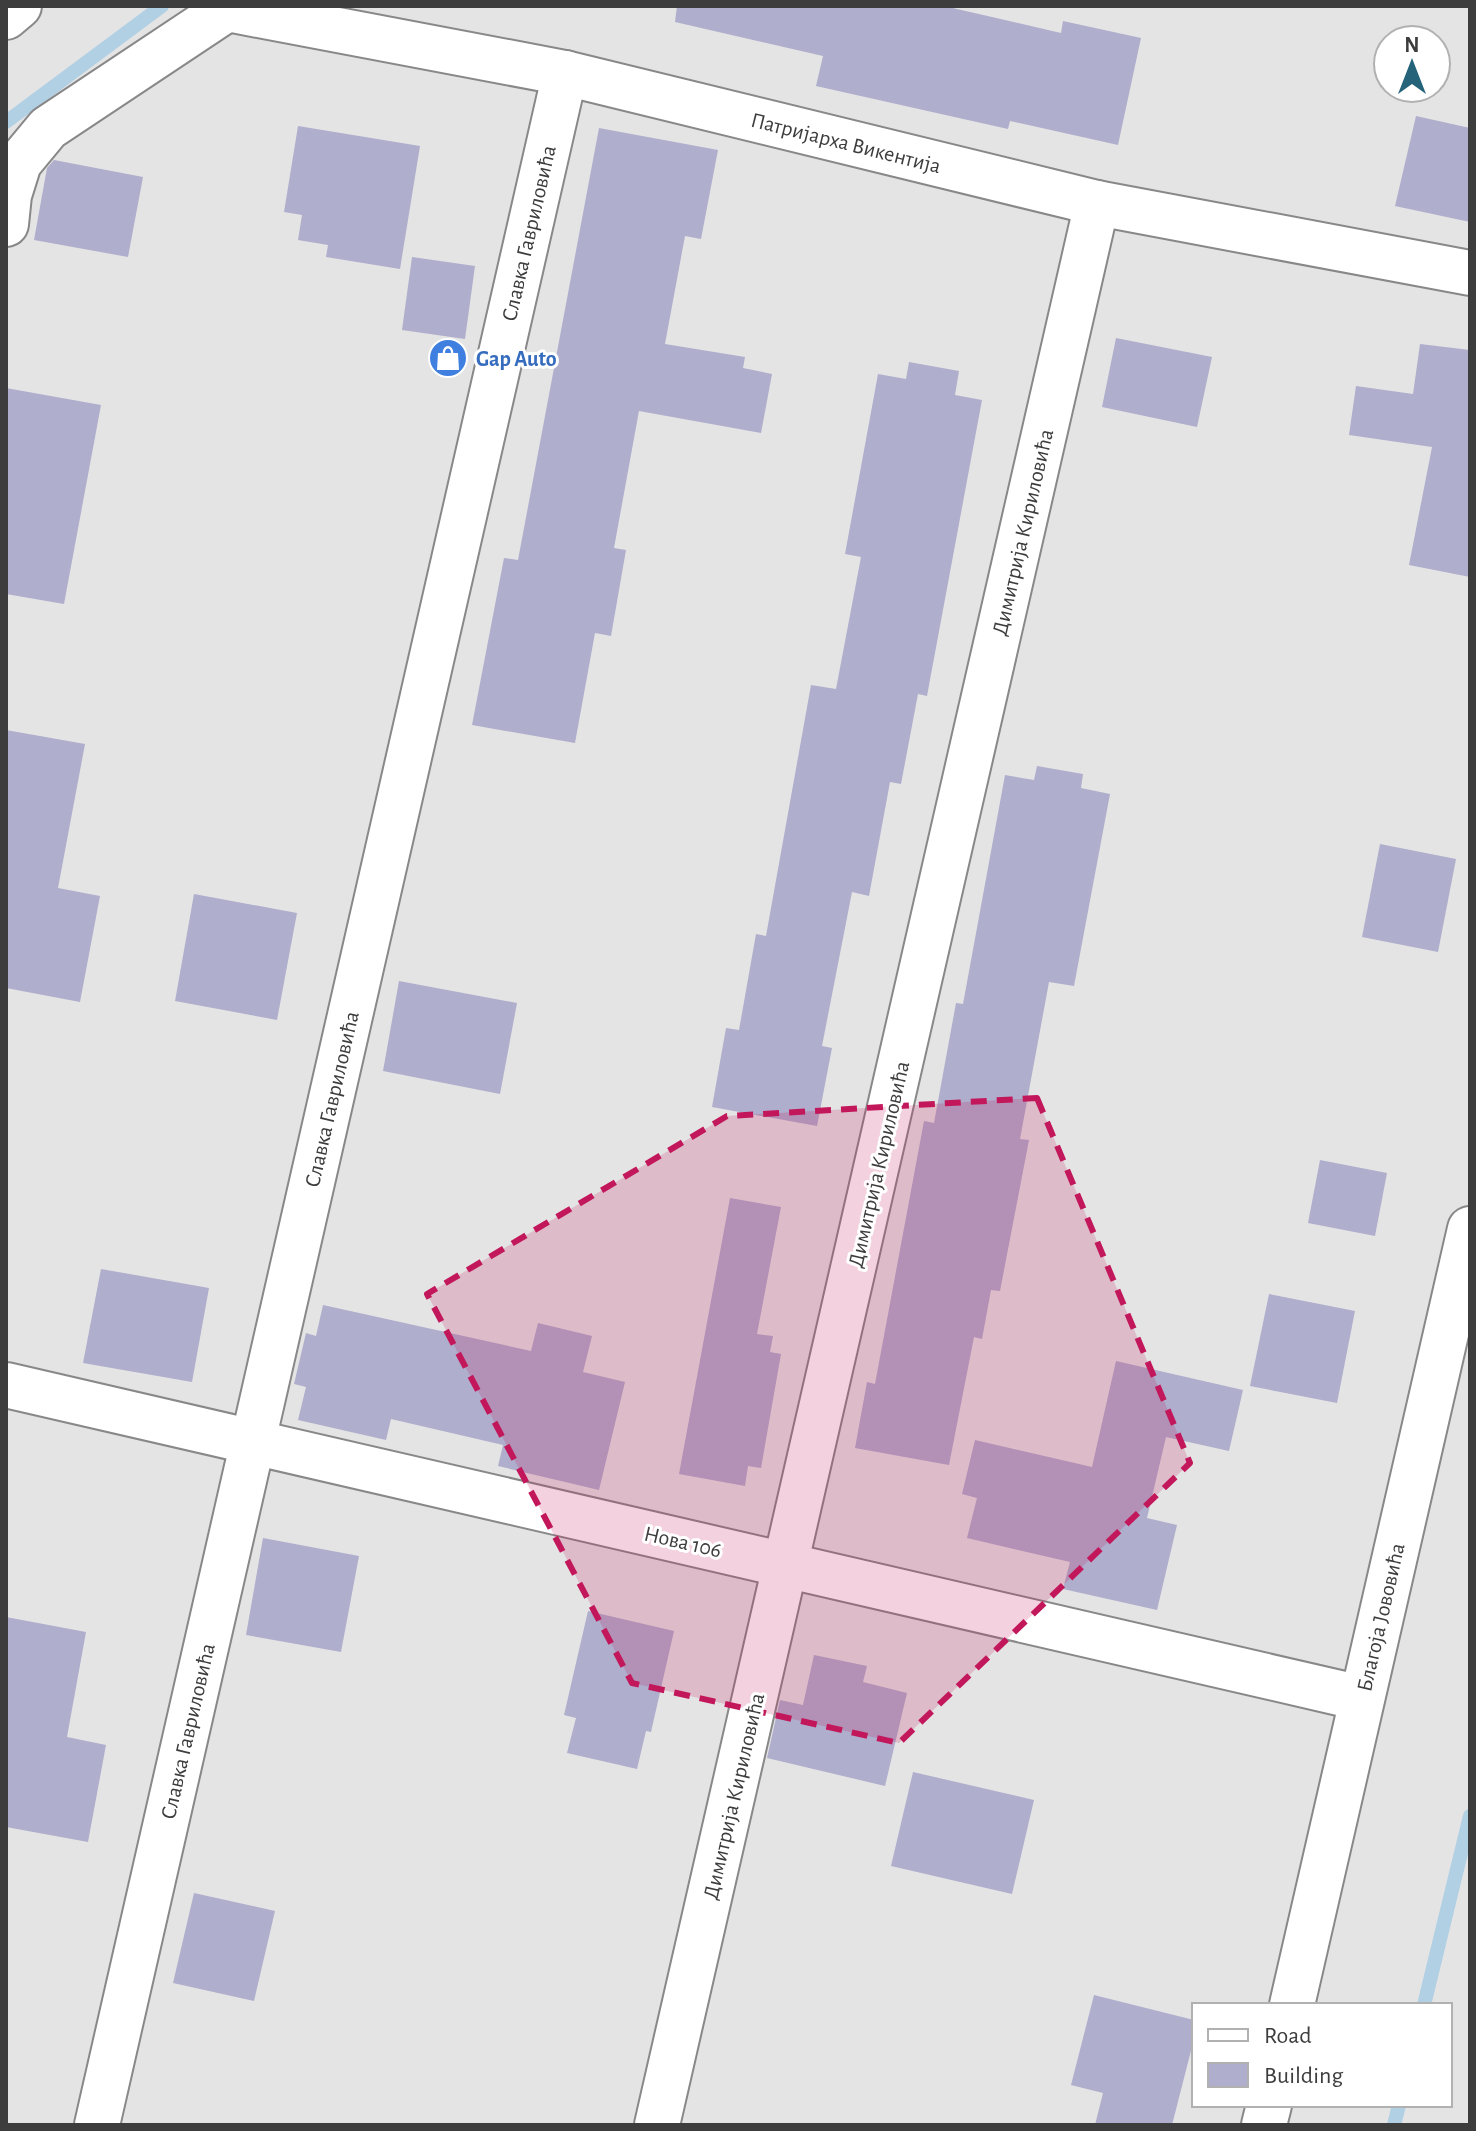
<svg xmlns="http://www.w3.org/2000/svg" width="1476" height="2131" font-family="'Alegreya Sans',sans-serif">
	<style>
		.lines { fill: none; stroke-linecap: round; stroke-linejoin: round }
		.stream { stroke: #b1d0e4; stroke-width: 14 }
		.building { fill: #afaecc }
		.minor-casing { stroke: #888889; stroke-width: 48 }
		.minor { stroke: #fff; stroke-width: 44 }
		.marked { fill: #c2185b; fill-opacity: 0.2; stroke: #c2185b; stroke-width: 6; stroke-dasharray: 16 10; stroke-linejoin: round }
		.labels { text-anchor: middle; stroke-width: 6; stroke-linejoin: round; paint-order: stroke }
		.street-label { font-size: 22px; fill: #3d3d3d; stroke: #fff }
		.shop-label { font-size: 22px; font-weight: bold; fill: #366cbe; stroke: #fff; text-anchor: start }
	</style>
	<rect width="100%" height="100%" fill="#e4e4e5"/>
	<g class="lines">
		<!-- stream -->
		<g class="stream">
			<path d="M 6,122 L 162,6"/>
			<path d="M 1424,2005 L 1470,1816"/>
			<path d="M 1394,2125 L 1399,2105"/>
		</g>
	</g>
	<!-- building -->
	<g class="building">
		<path d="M 677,6 L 944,6 L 1061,33 L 1063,21 L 1141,38 L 1118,145 L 1010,121 L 1008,129 L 816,86 L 823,56 L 675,22 Z"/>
		<path d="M 1416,116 L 1470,128 L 1470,222 L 1395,206 Z"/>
		<path d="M 298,126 L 420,146 L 400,269 L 326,257 L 328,245 L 298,240 L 302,215 L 284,212 Z"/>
		<path d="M 599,128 L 718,150 L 701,239 L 685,236 L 665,344 L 745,357 L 743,368 L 772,374 L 761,433 L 639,411 L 614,548 L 626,550 L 611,636 L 595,633 L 575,743 L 472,725 L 504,558 L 518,560 Z"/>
		<path d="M 54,160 L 143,177 L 128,257 L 34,240 L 47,168 Z"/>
		<path d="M 412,257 L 475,266 L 465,339 L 402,330 Z"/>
		<path d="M 1116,338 L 1212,357 L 1197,427 L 1102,407 Z"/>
		<path d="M 1420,344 L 1470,350 L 1470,577 L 1409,565 L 1432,447 L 1349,435 L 1356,386 L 1413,394 Z"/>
		<path d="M 909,362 L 959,371 L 955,395 L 982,400 L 927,696 L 918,694 L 901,784 L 890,782 L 869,896 L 852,892 L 822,1046 L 832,1048 L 817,1126 L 712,1107 L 726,1028 L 739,1030 L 756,934 L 766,936 L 811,685 L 836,689 L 861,557 L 845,554 L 878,374 L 906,379 Z"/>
		<path d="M 6,388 L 101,405 L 64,604 L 6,594 Z"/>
		<path d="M 6,730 L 85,744 L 58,888 L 100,896 L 80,1002 L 6,988 Z"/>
		<path d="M 1037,766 L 1083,774 L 1081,788 L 1110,794 L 1074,986 L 1049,982 L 1020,1139 L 1029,1140 L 1000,1291 L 991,1290 L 982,1339 L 974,1337 L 949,1465 L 855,1448 L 867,1382 L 875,1384 L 924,1121 L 934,1123 L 956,1003 L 963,1004 L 1005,775 L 1034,780 Z"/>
		<path d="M 1380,844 L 1456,859 L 1438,952 L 1362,937 Z"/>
		<path d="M 194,894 L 297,913 L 277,1020 L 175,1001 Z"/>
		<path d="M 399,981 L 517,1003 L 500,1094 L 383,1071 Z"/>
		<path d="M 1320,1160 L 1387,1173 L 1375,1236 L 1308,1223 Z"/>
		<path d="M 730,1198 L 781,1207 L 757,1334 L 773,1336 L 770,1352 L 781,1354 L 761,1468 L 748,1466 L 745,1486 L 679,1474 Z"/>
		<path d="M 101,1269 L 209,1288 L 192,1382 L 83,1363 Z"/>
		<path d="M 1269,1294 L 1355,1311 L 1337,1403 L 1250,1386 Z"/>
		<path d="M 323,1305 L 531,1351 L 538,1323 L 592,1336 L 583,1372 L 625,1382 L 599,1490 L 498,1466 L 503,1445 L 391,1419 L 386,1440 L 298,1420 L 306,1387 L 294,1384 L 306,1333 L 316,1336 Z"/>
		<path d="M 1116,1361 L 1243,1390 L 1229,1451 L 1166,1437 L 1147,1518 L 1177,1525 L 1157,1610 L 1063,1589 L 1070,1562 L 967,1538 L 977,1498 L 962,1494 L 975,1440 L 1092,1467 Z"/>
		<path d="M 263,1538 L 359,1556 L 341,1652 L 246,1635 Z"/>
		<path d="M 588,1611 L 674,1631 L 651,1732 L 646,1731 L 637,1769 L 567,1753 L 576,1718 L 564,1715 Z"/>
		<path d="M 6,1617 L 86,1632 L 67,1737 L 106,1745 L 88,1842 L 6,1827 Z"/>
		<path d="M 814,1655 L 867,1666 L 863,1682 L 907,1693 L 885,1786 L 767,1758 L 780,1700 L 803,1705 Z"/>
		<path d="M 913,1772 L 1034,1800 L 1012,1894 L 891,1866 Z"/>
		<path d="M 194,1893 L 275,1911 L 254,2001 L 173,1983 Z"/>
		<path d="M 1094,1995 L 1194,2020 L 1194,2039 L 1172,2125 L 1095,2125 L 1103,2093 L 1071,2085 Z"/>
	</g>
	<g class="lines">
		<defs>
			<g id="minor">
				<path d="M 225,6 L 227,9 L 565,73 L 1097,203 L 1470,273"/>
				<path d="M 6,17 L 19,6"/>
				<path d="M 6,224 L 9,195 L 19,163 L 48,128 L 227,9"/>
				<path d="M 6,1385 L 1361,1698"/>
				<path d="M 1292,2005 L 1470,1229"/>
				<path d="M 97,2125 L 565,73"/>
				<path d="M 657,2125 L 1097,203"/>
				<path d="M 1264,2125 L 1269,2105"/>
			</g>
		</defs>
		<!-- minor casing -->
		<use href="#minor" class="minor-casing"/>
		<!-- minor -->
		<use href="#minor" class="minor"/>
	</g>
	<!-- marked area -->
	<path class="marked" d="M 1037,1098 L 1190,1463 L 899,1743 L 632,1683 L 427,1294 L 727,1116 Z"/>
	<!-- icons -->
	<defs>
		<symbol id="shop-disc" viewBox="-11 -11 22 22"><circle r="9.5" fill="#3f7fe0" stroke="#fff"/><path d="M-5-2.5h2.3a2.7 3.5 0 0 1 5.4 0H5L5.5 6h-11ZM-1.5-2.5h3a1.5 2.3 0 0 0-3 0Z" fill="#fff"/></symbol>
	</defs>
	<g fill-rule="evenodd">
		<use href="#shop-disc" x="426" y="336" width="44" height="44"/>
	</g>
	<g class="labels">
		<!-- street labels -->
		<g class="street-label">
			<text transform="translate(846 142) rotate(14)" y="8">Патријарха Викентија</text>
			<text transform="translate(528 233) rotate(-77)" y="8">Славка Гавриловића</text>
			<text transform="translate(1022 532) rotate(-77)" y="8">Димитрија Кириловића</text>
			<text transform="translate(331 1099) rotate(-77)" y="8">Славка Гавриловића</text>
			<text transform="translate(878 1164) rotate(-77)" y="8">Димитрија Кириловића</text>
			<text transform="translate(683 1541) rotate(13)" y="8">Нова 106</text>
			<text transform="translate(1380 1617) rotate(-77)" y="8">Благоја Јововића</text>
			<text transform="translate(187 1731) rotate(-77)" y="8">Славка Гавриловића</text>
			<text transform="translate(733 1796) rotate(-77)" y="8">Димитрија Кириловића</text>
		</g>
		<!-- shop labels -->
		<g class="shop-label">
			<text x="476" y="366">Gap Auto</text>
		</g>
	</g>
	<!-- border -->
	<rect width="1476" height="2131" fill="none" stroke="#3d3d3d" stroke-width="16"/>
	<!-- legend -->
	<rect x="1192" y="2003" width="260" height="104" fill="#ffffff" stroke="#b1b1b1" stroke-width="2"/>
	<rect x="1208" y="2029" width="40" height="12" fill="#ffffff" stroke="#b1b1b1" stroke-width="2"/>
	<text x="1264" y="2043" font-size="24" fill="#3d3d3d">Road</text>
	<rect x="1208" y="2063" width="40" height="24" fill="#afaecc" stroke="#b1b1b1" stroke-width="2"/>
	<text x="1264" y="2083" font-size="24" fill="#3d3d3d">Building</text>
	<!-- north arrow -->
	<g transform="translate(1412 64)"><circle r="38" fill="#ffffff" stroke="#b1b1b1" stroke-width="2"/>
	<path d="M0-6L14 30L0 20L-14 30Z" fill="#246379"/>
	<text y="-12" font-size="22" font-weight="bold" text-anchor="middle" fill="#3d3d3d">N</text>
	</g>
</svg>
